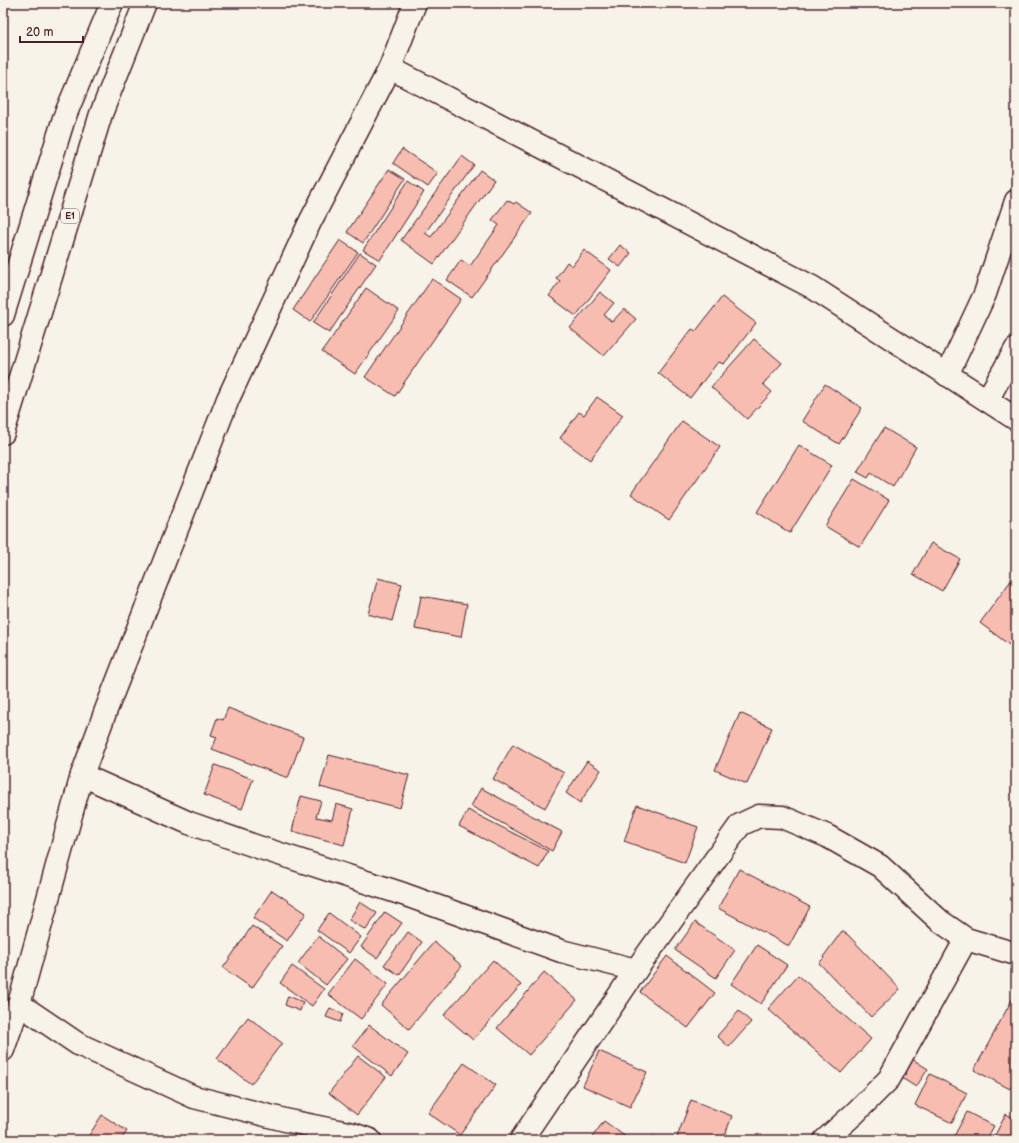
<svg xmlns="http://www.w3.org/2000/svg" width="1019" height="1143" font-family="'Balsamiq Sans',sans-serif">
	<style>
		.building { fill: #f7bdb1; stroke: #4a1f2b }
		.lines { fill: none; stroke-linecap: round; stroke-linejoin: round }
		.minor-casing { stroke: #4a1f2b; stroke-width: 25 }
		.highway-casing { stroke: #4a1f2b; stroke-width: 25 }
		.minor { stroke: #f7f3e8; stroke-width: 22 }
		.highway { stroke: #f7f3e8; stroke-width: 22 }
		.labels { text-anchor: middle; stroke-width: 3; stroke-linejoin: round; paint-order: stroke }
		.shield { fill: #f7f3e8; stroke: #7e5f64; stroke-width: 1 }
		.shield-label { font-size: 9px; font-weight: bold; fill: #4a1f2b }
	</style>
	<rect width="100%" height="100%" fill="#f7f3e8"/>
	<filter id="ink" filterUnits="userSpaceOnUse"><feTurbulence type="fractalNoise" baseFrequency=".025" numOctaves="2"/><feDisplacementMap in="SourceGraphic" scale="8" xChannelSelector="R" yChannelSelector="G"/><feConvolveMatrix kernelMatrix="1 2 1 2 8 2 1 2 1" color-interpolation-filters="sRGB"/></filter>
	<g filter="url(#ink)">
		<!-- building -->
		<g class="building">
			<path d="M 402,149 L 438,173 L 428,187 L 393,163 Z"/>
			<path d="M 462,156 L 474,165 L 425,233 L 431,237 L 480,170 L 494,180 L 434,264 L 401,240 Z"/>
			<path d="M 389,169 L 405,179 L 363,243 L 347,232 Z"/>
			<path d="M 408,181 L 424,192 L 380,260 L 363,250 Z"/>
			<path d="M 507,200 L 514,204 L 516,202 L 532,213 L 472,297 L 447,280 L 461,260 L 470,266 L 499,225 L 492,220 Z"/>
			<path d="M 340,240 L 358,252 L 310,322 L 293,310 Z"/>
			<path d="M 620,245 L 631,253 L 620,267 L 609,259 Z"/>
			<path d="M 584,250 L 611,270 L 576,316 L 549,296 L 560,281 L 556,278 L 567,262 L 572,266 Z"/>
			<path d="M 360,253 L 376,264 L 329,333 L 313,323 Z"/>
			<path d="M 432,279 L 461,299 L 395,396 L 365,377 Z"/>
			<path d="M 366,288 L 399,311 L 355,374 L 322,352 Z"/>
			<path d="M 600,292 L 614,303 L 604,315 L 612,322 L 624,309 L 636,319 L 604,356 L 570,328 Z"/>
			<path d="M 722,297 L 756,323 L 724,364 L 718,362 L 690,398 L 658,373 L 692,329 L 696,331 Z"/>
			<path d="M 754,339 L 782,363 L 763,384 L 772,392 L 747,419 L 711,387 Z"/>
			<path d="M 825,384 L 862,408 L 839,444 L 802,421 Z"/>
			<path d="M 597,397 L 623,415 L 590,460 L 560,438 L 579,412 L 584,415 Z"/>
			<path d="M 682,421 L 720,447 L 669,520 L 631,494 Z"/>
			<path d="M 884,428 L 916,447 L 893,487 L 871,473 L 868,478 L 857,472 Z"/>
			<path d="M 799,445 L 832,465 L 790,533 L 757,512 Z"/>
			<path d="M 854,479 L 889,500 L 860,547 L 825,526 Z"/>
			<path d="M 931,543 L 960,559 L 942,591 L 913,574 Z"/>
			<path d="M 1015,575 L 1016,576 L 1016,650 L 980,623 Z"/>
			<path d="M 378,578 L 402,584 L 392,621 L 368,614 Z"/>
			<path d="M 421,596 L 467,604 L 461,637 L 415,629 Z"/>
			<path d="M 228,708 L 303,737 L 288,778 L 212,749 L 217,737 L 211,735 L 217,718 L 223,720 Z"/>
			<path d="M 740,713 L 772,728 L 747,784 L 715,770 Z"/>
			<path d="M 513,744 L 564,773 L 545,808 L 493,779 Z"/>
			<path d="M 329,755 L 409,775 L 400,808 L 320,787 Z"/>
			<path d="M 587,761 L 601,770 L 580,803 L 566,793 Z"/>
			<path d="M 215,765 L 253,779 L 242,809 L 204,795 Z"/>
			<path d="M 481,788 L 562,832 L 552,851 L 471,806 Z"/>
			<path d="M 301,796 L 321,801 L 316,817 L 332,820 L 336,804 L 353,809 L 344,845 L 292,831 Z"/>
			<path d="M 637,805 L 698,827 L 685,863 L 624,841 Z"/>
			<path d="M 468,810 L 548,851 L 539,868 L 459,826 Z"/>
			<path d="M 739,869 L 810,907 L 789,946 L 718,908 Z"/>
			<path d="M 272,890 L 306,913 L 287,941 L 253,918 Z"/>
			<path d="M 360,902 L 377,913 L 366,930 L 349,920 Z"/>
			<path d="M 385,912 L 402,923 L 377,958 L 361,947 Z"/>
			<path d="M 329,913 L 361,937 L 349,953 L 317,930 Z"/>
			<path d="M 695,922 L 735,950 L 716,978 L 675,950 Z"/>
			<path d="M 252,926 L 282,946 L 252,988 L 223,968 Z"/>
			<path d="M 842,931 L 848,935 L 900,989 L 871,1017 L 819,963 L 824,958 L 823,957 Z"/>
			<path d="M 408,932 L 422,942 L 399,975 L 384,965 Z"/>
			<path d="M 318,936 L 347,959 L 326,985 L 298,963 Z"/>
			<path d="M 434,942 L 462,966 L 409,1029 L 381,1005 Z"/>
			<path d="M 757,945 L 787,965 L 761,1004 L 731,984 Z"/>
			<path d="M 667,956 L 715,993 L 688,1028 L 640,992 Z"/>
			<path d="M 355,959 L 388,984 L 361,1019 L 328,994 Z"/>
			<path d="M 493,960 L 521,985 L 473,1040 L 444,1015 Z"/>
			<path d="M 292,966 L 324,989 L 312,1006 L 280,983 Z"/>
			<path d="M 544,972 L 577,1000 L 529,1055 L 497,1028 Z"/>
			<path d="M 798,975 L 871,1039 L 841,1073 L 768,1009 Z"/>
			<path d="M 288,996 L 303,1002 L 300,1011 L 285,1005 Z"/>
			<path d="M 1014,996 L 1016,996 L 1016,1078 L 1010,1089 L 974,1070 Z"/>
			<path d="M 330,1008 L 343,1014 L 340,1022 L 326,1017 Z"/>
			<path d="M 739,1011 L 751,1022 L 729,1047 L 717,1036 Z"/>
			<path d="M 248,1017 L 282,1043 L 251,1084 L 217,1059 Z"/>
			<path d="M 369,1025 L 408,1054 L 392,1076 L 353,1046 Z"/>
			<path d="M 599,1051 L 647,1072 L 630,1107 L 583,1086 Z"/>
			<path d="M 358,1056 L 386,1077 L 357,1115 L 329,1093 Z"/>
			<path d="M 909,1057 L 928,1069 L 916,1087 L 897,1075 Z"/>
			<path d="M 464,1063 L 496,1085 L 460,1135 L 428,1113 Z"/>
			<path d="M 930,1074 L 967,1093 L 952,1123 L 915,1105 Z"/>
			<path d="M 691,1100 L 732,1116 L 723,1140 L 683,1140 L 677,1137 Z"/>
			<path d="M 967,1112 L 994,1126 L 986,1140 L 952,1140 Z"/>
			<path d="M 1006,1114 L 1016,1119 L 1016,1140 L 996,1140 L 993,1139 Z"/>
			<path d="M 102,1115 L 127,1131 L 121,1140 L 86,1140 Z"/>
			<path d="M 604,1121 L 630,1140 L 590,1140 Z"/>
			<path d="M 653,1136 L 663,1140 L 651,1140 Z"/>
		</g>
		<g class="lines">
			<defs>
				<g id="minor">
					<path d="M 390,68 L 812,287 L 1016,419"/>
					<path d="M 947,375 L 985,294 L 1016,201"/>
					<path d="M 987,400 L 1016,349"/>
					<path d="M 82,775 L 189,823 L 258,847 L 403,894 L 561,951 L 636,970"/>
					<path d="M 19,1004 L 78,1044 L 194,1097 L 289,1121 L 353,1134 L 370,1140"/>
					<path d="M 3,1050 L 19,1004 L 82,775 L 106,710 L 228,399 L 310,222 L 390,68 L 415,3"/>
					<path d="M 521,1140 L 636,970 L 740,825 L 759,816 L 782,817 L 827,836 L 880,866 L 940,921 L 966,939 L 1016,954"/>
					<path d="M 825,1140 L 855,1113 L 889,1079 L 966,939"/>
				</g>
				<g id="highway">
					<path d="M 3,315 L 64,118 L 112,3"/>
					<path d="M 3,433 L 101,114 L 145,3"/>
				</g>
			</defs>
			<!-- minor casing -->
			<use href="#minor" class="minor-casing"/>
			<!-- highway casing -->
			<use href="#highway" class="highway-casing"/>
			<!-- minor -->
			<use href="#minor" class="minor"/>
			<!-- highway -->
			<use href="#highway" class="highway"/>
		</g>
	</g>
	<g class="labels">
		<!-- shield labels -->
		<rect class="shield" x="61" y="209" width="18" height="14" rx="3"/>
		<g class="shield-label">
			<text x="70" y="219">E1</text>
		</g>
	</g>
	<!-- margin -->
	<rect width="1019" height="1143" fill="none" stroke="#f7f3e8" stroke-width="16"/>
	<rect x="8" y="8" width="1003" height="1127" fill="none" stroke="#4a1f2b" stroke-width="1.5" filter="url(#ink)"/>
	<!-- scale -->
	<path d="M20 36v6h63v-6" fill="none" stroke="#4a1f2b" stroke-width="2"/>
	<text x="26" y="36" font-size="12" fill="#4a1f2b" stroke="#f7f3e8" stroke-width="3" paint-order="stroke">20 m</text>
</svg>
